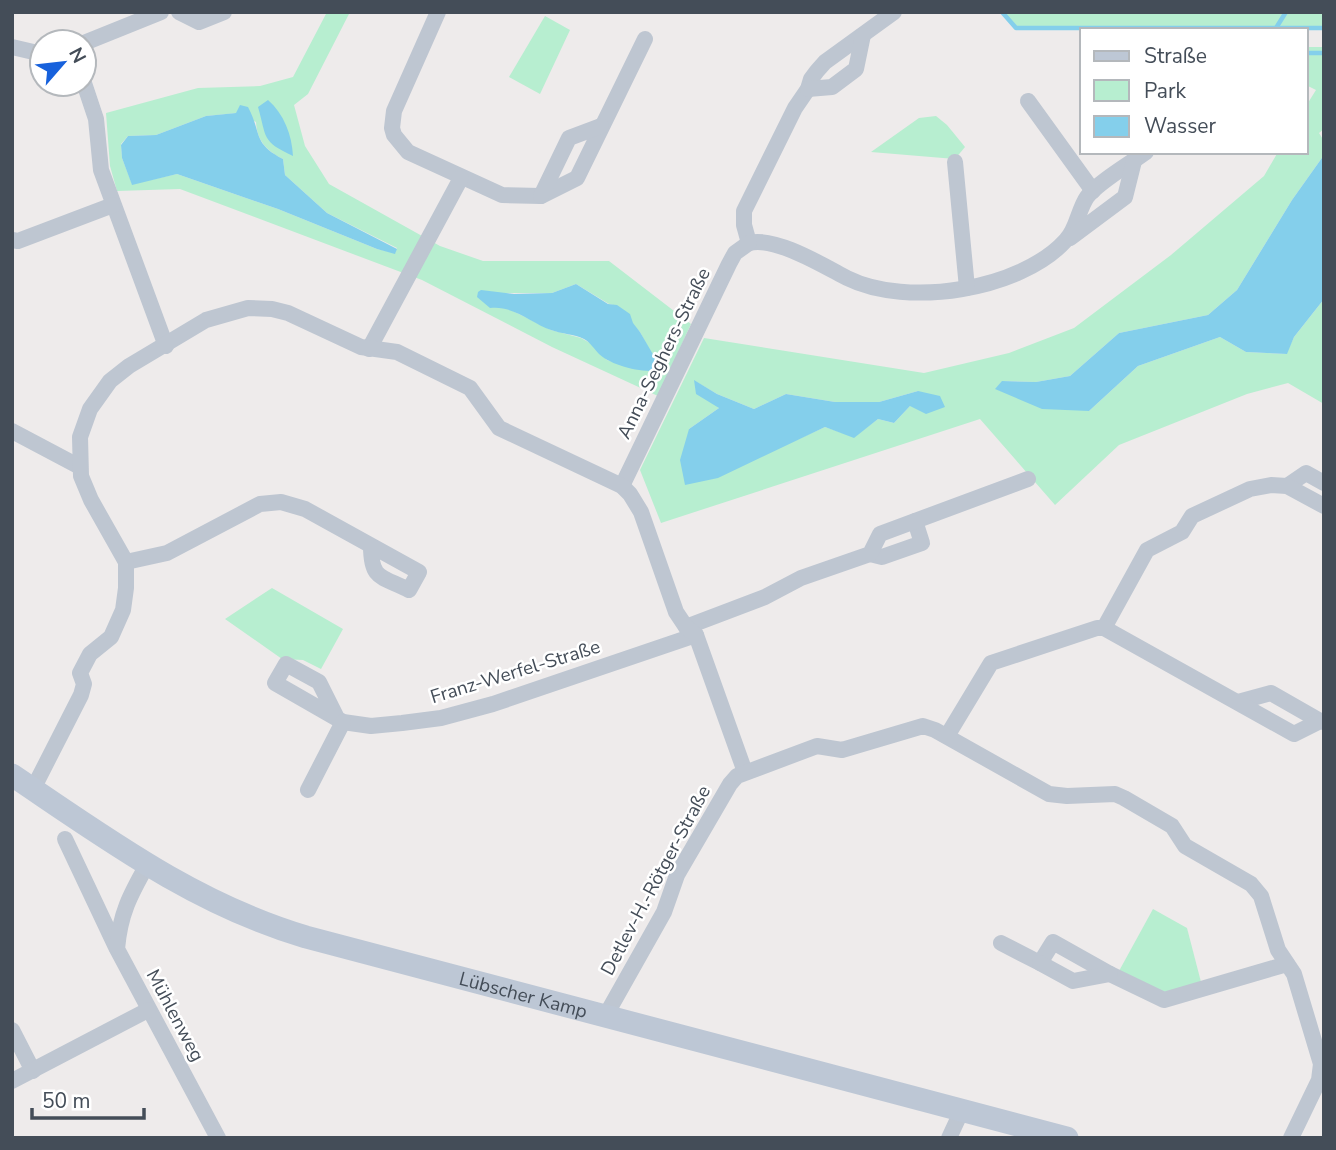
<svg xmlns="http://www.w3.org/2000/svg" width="1336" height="1150" font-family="'Nunito Sans',sans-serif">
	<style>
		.green { fill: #b7eed0; fill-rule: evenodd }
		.water { fill: #84cfeb }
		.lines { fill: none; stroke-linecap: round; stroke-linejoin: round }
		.stream { stroke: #84cfeb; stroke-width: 4.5 }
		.street { stroke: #bec6d1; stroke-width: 16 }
		.secondary { stroke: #bdc7d5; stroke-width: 23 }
		.labels { text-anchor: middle; stroke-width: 5; stroke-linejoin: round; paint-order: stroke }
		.street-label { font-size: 19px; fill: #444d58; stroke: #fff }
	</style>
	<rect width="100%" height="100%" fill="#eeebeb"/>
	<!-- green -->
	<g class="green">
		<path d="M 327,12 L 350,12 L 308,94 L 294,105 L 305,146 L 329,184 L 440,246 L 483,261 L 609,261 L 691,324 L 658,396 L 552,347 L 422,280 L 180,189 L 117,191 L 110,166 L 106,113 L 198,88 L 260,86 L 293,77 ZM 237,113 L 256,122 C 257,141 267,151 283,159 L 285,175 L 327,213 L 397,248 L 395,253 L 377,249 L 278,209 L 177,174 L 132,184 L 122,158 L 121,144 L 128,136 L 156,135 L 206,116 ZM 576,284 L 609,304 L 617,306 L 640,332 L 659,368 L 636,369 L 607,360 L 590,343 L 581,338 L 551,330 L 511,310 L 499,307 L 503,293 L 552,293 Z"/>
		<path d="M 1004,12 L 1285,12 L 1276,27 L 1017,27 Z"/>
		<path d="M 1288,12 L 1324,12 L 1324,27 L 1278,27 Z"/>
		<path d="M 545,16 L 570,30 L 540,94 L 509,77 Z"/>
		<path d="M 1306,47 L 1324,47 L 1324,129 L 1319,133 L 1324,141 L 1324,155 L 1292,200 L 1237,290 L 1208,315 L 1119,333 L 1070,376 L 1036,382 L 1002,381 L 1089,411 L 1138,366 L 1220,337 L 1246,352 L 1286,354 L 1294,337 L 1324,299 L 1324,404 L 1288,383 L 1247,394 L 1119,445 L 1055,505 L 980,419 L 661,523 L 640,470 L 704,338 L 924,373 L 1009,353 L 1074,328 L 1171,255 L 1264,176 L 1278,152 L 1306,152 L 1306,106 L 1316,90 L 1306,85 ZM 695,381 L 717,394 L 754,409 L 786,394 L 835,402 L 879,402 L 918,391 L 910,406 L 894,423 L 878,419 L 854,437 L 825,427 L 792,442 L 689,429 L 719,408 Z"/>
		<path d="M 936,116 L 947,125 L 965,147 L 955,159 L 871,152 L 919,118 Z"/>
		<path d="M 272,588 L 343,629 L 321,669 L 303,660 L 282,659 L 225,619 Z"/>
		<path d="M 1153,909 L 1187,928 L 1201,982 L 1164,993 L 1119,971 Z"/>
	</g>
	<!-- water -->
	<g class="water">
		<path d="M 268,100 C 284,114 292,135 293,156 C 261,141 267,138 258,107 Z"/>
		<path d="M 240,105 L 248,107 C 262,133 252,143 283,159 L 285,175 L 327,213 L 397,249 L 395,254 L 377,249 L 278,209 L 177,174 L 132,185 L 122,158 L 121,145 L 128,136 L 156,135 L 206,116 L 236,113 Z"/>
		<path d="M 1324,155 L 1324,299 L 1294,337 L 1287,354 L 1246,352 L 1220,337 L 1138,366 L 1089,411 L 1042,409 L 995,389 L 1002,381 L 1036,382 L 1070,376 L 1119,333 L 1208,315 L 1237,290 L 1292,200 Z"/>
		<path d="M 576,284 L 608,304 L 617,305 L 630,314 L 633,323 L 640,332 L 658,363 L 657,371 C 640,372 612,366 599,354 C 594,349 591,343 584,339 C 574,334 562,334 551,330 C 531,323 513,305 490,308 L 477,297 L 478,292 L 481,290 L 514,294 L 552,293 Z"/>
		<path d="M 694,380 L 717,394 L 754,409 L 786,394 L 835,402 L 879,402 L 918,391 L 940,396 L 945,407 L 926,414 L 910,406 L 894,423 L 878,419 L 854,438 L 825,427 L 718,478 L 685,485 L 680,460 L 689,429 L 719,408 L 696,394 Z"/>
	</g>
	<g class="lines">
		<!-- stream -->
		<g class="stream">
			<path d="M 1002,12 L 1016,28 L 1324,28"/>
			<path d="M 1276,28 L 1286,12"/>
			<path d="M 1306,53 L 1324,53"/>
		</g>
		<!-- street -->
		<g class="street">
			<path d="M 179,12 L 199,22 L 224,12"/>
			<path d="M 438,12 L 394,111 L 392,128 L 394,135 L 408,152 L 502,195 L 541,196 L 577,178 L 645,39"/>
			<path d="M 894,12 L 825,62 L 817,71 L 811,79 L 808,89 L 795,108 L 744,211 L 744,225 L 749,243 C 775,236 824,266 847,278 C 907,308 1021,290 1066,240 C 1077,229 1078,210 1087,197 C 1097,183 1131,163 1146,152"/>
			<path d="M 84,43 L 161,12"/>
			<path d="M 12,47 L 42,54"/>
			<path d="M 84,83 L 96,119 L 101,170 L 166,346"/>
			<path d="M 808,89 L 832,87 L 856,69 L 863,35"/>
			<path d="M 1028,101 L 1093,191"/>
			<path d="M 955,162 L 967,288"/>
			<path d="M 541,196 L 569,138 L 601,126"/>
			<path d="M 1070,238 L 1125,197 L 1134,161"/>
			<path d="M 12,240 L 18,241 L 113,205"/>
			<path d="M 369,349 L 461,178"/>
			<path d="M 12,431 L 80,467"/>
			<path d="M 622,486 L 729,264 L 735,253 L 749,243"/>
			<path d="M 1287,486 L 1306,473 L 1324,483"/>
			<path d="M 870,554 L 882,557 L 922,543 L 915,521"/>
			<path d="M 126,562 L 167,553 L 260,504 L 281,502 L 305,509 L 419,572 L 409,590 C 381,576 371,580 371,546"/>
			<path d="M 686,627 L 765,597 L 801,578 L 870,554 L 880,534 L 1028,479"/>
			<path d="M 1104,628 L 1147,550 L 1182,532 L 1192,516 L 1250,489 L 1271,485 L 1287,486 L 1324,506"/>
			<path d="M 1238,702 L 1271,693 L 1320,721"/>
			<path d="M 337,718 L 319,682 L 286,664 L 275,683 L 343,722 L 371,726 L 402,723 L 441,718 L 493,704 L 696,635"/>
			<path d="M 947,736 L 991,663 L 1097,628 L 1104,628 L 1294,734 L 1320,721 L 1324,722"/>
			<path d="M 33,789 L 81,695 L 84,684 L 80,673 L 90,654 L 111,637 L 123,610 L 126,588 L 126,562 L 91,500 L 81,476 L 80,437 L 90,409 L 110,381 L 129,366 L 206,320 L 248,308 L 272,309 L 288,313 L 361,347 L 397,352 L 470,388 L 499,428 L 622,486 L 630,494 L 641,512 L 676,612 L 686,627 L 696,635 L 745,772"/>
			<path d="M 308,790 L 343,722"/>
			<path d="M 65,839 L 116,947"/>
			<path d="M 147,865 C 130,895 120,914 117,949 L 218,1138"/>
			<path d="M 1001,943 L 1040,963 L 1053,942 L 1110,974 L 1164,1000 L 1287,964"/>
			<path d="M 1040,963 L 1073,981 L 1110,974"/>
			<path d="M 606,1015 L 664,912 L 677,875 L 730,784 L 737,776 L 817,746 L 842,750 L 923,726 L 935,730 L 1049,794 L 1067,796 L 1115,794 L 1124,798 L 1172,826 L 1185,846 L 1251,884 L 1261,896 L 1278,950 L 1294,974 L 1321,1064 L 1319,1080 L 1291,1138"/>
			<path d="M 12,1030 L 33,1071"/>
			<path d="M 12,1081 L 148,1010"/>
			<path d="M 949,1138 L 962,1110"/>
		</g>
		<!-- secondary -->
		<path class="secondary" id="s1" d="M 12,775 C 107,839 195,904 306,937 L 1067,1138"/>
	</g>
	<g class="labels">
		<!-- street labels -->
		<g class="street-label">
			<text transform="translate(663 353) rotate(-64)" y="7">Anna-Seghers-Straße</text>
			<text transform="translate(515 671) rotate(-17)" y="7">Franz-Werfel-Straße</text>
			<text transform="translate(655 880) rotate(-62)" y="7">Detlev-H.-Rötger-Straße</text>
			<text dy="7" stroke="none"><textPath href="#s1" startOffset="562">Lübscher Kamp</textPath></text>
			<text transform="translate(176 1015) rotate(62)" y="7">Mühlenweg</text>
		</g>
	</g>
	<!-- border -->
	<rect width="1336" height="1150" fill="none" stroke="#444d58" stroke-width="28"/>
	<!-- legend -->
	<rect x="1080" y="28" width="228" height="126" fill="#ffffff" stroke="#b4b8bc" stroke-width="2"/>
	<rect x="1094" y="51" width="35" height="10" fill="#bdc7d5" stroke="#b4b8bc" stroke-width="2"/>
	<text x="1144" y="63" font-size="21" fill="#444d58">Straße</text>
	<rect x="1094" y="80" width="35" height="21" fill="#b7eed0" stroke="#b4b8bc" stroke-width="2"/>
	<text x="1144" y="98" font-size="21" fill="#444d58">Park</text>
	<rect x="1094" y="116" width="35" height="21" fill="#84cfeb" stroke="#b4b8bc" stroke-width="2"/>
	<text x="1144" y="133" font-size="21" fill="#444d58">Wasser</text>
	<!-- north arrow -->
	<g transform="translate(63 63) rotate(62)"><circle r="33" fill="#ffffff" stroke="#b4b8bc" stroke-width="2"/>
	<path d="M0-5L12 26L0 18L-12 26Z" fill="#1761dc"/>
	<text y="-10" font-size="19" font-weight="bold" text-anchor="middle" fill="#444d58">N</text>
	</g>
	<!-- scale -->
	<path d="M32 1108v10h112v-10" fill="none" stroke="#444d58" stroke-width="3.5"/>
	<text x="42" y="1108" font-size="21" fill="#444d58" stroke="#ffffff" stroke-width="5" paint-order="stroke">50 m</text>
</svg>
